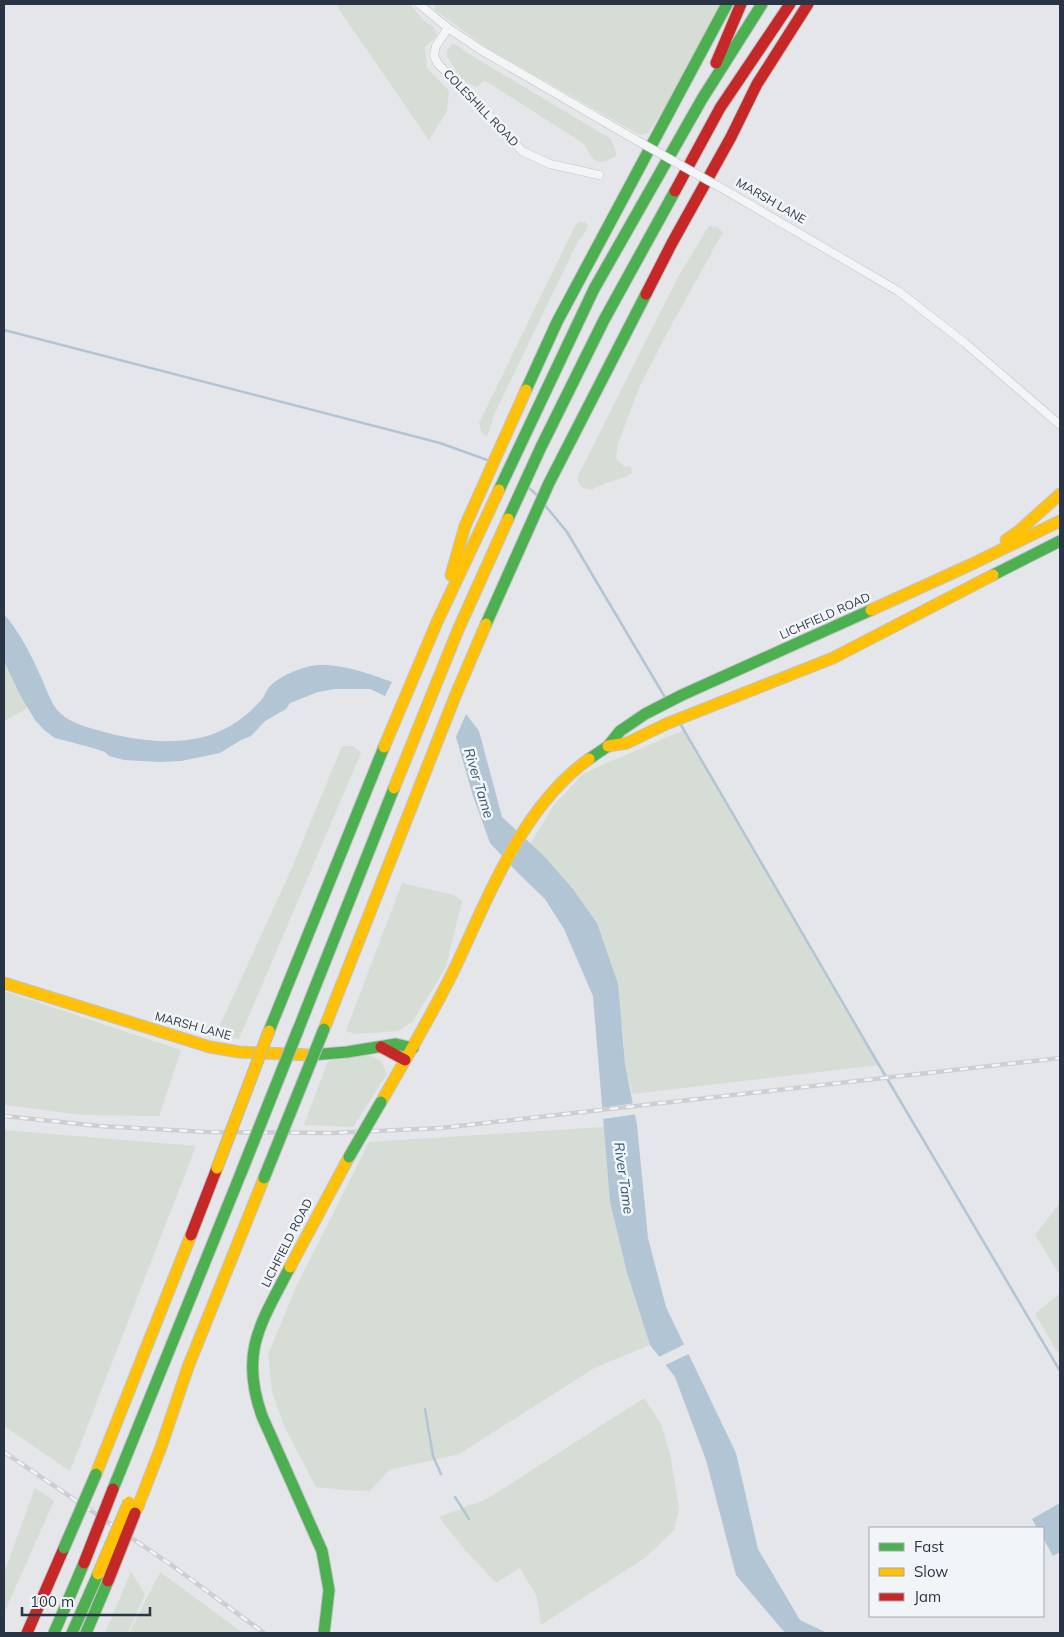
<svg xmlns="http://www.w3.org/2000/svg" width="1064" height="1637" font-family="Mulish,sans-serif">
	<style>
		.green { fill: #d5ddd4 }
		.water { fill: #b2c5d5 }
		.pier { fill: #e4e6e9 }
		.lines { fill: none; stroke-linecap: round; stroke-linejoin: round }
		.stream { stroke: #b2c5d5; stroke-width: 2.5 }
		.street-casing { stroke: #c2c4c7; stroke-width: 9 }
		.fast-casing { stroke: #c2c4c7; stroke-width: 13 }
		.slow-casing { stroke: #c2c4c7; stroke-width: 13 }
		.jam-casing { stroke: #c2c4c7; stroke-width: 13 }
		.street { stroke: #f3f4f6; stroke-width: 8 }
		.fast { stroke: #4caf50; stroke-width: 11 }
		.slow { stroke: #ffc107; stroke-width: 11 }
		.jam { stroke: #c62828; stroke-width: 11 }
		.rail-casing { stroke: #ccced1; stroke-width: 4.5 }
		.rail { stroke: #f2f5f8; stroke-width: 2.5; stroke-dasharray: 8; stroke-linecap: butt }
		.street-bridge-casing { stroke: #c2c4c7; stroke-width: 9; stroke-linecap: butt }
		.fast-bridge-casing { stroke: #b6b9be; stroke-width: 13; stroke-linecap: butt }
		.slow-bridge-casing { stroke: #b6b9be; stroke-width: 13; stroke-linecap: butt }
		.jam-bridge-casing { stroke: #b6b9be; stroke-width: 13; stroke-linecap: butt }
		.street-bridge { stroke: #f3f4f6; stroke-width: 8 }
		.fast-bridge { stroke: #4caf50; stroke-width: 11 }
		.slow-bridge { stroke: #ffc107; stroke-width: 11 }
		.jam-bridge { stroke: #c62828; stroke-width: 11 }
		.labels { text-anchor: middle; stroke-width: 5; stroke-linejoin: round; paint-order: stroke }
		.street-label { font-size: 12px; fill: #293544; stroke: #f2f5f8 }
		.water-label { font-size: 14px; font-style: italic; fill: #325779; stroke: #f2f5f8 }
	</style>
	<rect width="100%" height="100%" fill="#e4e6e9"/>
	<!-- green -->
	<g class="green">
		<path d="M 338,4 L 410,4 L 424,21 L 434,27 L 437,36 L 425,47 L 427,68 L 449,91 L 447,111 L 429,140 L 338,8 Z"/>
		<path d="M 434,4 L 720,4 L 666,106 L 648,133 L 640,135 L 487,48 L 435,10 Z"/>
		<path d="M 452,44 L 459,46 L 464,51 L 611,139 L 616,152 L 616,156 C 594,169 593,158 583,143 L 484,80 L 478,87 L 474,86 L 462,80 L 447,56 L 447,50 Z"/>
		<path d="M 579,222 L 586,222 L 588,226 L 583,236 L 578,241 L 495,413 L 488,434 L 486,436 L 482,434 L 479,423 L 575,226 Z"/>
		<path d="M 709,226 L 717,227 L 723,232 L 667,333 L 640,386 L 618,443 L 616,458 L 624,466 L 631,467 L 632,473 C 620,481 604,481 592,490 L 581,487 L 577,478 L 678,277 Z"/>
		<path d="M 4,661 L 28,708 L 4,721 Z"/>
		<path d="M 684,730 L 879,1065 L 632,1094 L 625,1064 L 623,1032 L 597,923 L 573,889 L 544,856 L 530,844 L 554,805 L 584,773 Z"/>
		<path d="M 342,746 L 353,746 L 361,753 L 239,1039 L 225,1037 L 220,1025 L 291,870 Z"/>
		<path d="M 402,883 L 453,895 L 462,901 L 446,967 L 413,1021 L 398,1031 L 355,1034 L 346,1031 Z"/>
		<path d="M 4,991 L 181,1050 L 159,1116 L 84,1115 L 4,1105 Z"/>
		<path d="M 368,1055 L 381,1061 L 387,1074 L 353,1127 L 304,1125 L 328,1061 Z"/>
		<path d="M 604,1127 L 610,1202 L 627,1273 L 650,1345 L 596,1367 L 459,1454 L 389,1470 L 370,1491 L 344,1490 L 316,1487 L 285,1428 L 272,1392 L 268,1354 L 296,1287 L 369,1142 Z"/>
		<path d="M 4,1130 L 196,1146 L 70,1471 L 4,1426 Z"/>
		<path d="M 1060,1203 L 1060,1275 L 1035,1235 Z"/>
		<path d="M 1060,1293 L 1060,1356 L 1035,1314 Z"/>
		<path d="M 644,1398 L 661,1424 L 670,1454 L 679,1508 L 674,1530 L 646,1557 L 541,1625 L 537,1597 L 520,1568 L 496,1583 L 465,1550 L 439,1517 L 487,1499 Z"/>
		<path d="M 35,1488 L 54,1501 L 4,1613 L 4,1573 Z"/>
		<path d="M 131,1572 L 145,1594 L 128,1633 L 105,1633 Z"/>
		<path d="M 160,1572 L 243,1633 L 129,1633 Z"/>
	</g>
	<!-- water -->
	<g class="water">
		<path d="M 4,614 C 20,632 32,657 42,679 C 46,689 51,702 57,710 C 68,722 83,726 97,730 C 138,742 192,749 230,726 C 242,719 253,710 262,699 C 265,695 267,689 270,686 C 279,677 295,670 307,667 C 331,660 368,673 392,682 L 385,696 L 370,689 L 335,689 L 318,692 L 290,703 L 286,709 L 265,721 L 251,736 L 241,740 L 220,753 L 181,761 L 160,762 L 124,760 L 109,756 L 105,752 L 93,748 L 55,738 L 44,730 L 35,720 L 20,695 L 4,661 Z"/>
		<path d="M 466,714 L 479,731 L 502,817 L 544,856 L 573,889 L 597,923 L 618,984 L 625,1064 L 637,1125 L 648,1238 L 666,1307 L 736,1453 L 758,1549 L 800,1620 L 827,1633 L 785,1633 L 736,1575 L 706,1460 L 675,1377 L 650,1345 L 627,1273 L 610,1202 L 593,996 L 564,929 L 545,899 L 517,872 L 490,843 L 473,796 L 456,737 Z"/>
		<path d="M 1060,1503 L 1060,1552 L 1053,1556 L 1043,1538 L 1043,1528 L 1037,1528 L 1032,1519 Z"/>
	</g>
	<!-- pier -->
	<g class="pier">
		<path d="M 636,1103 L 638,1114 L 602,1119 L 600,1108 Z"/>
		<path d="M 687,1343 L 691,1353 L 663,1366 L 657,1358 Z"/>
	</g>
	<g class="lines">
		<!-- stream -->
		<g class="stream">
			<path d="M 4,330 L 440,443 L 490,461"/>
			<path d="M 529,488 L 538,496"/>
			<path d="M 544,504 L 567,532 L 666,699"/>
			<path d="M 681,725 L 879,1065 L 1060,1371"/>
			<path d="M 425,1409 L 433,1456 L 441,1474"/>
			<path d="M 455,1497 L 469,1519"/>
		</g>
		<defs>
			<g id="street">
				<path d="M 419,4 L 448,28 L 481,50 L 629,136"/>
				<path d="M 448,28 L 436,46 L 434,56 L 438,64 L 473,98 L 522,151 L 550,164 L 599,175"/>
				<path d="M 732,194 L 898,291 L 965,343 L 1060,425"/>
			</g>
			<g id="fast">
				<path d="M 526,390 L 557,322 L 727,4"/>
				<path d="M 499,490 L 594,289 L 702,99 L 762,4"/>
				<path d="M 508,519 L 541,447 L 604,320 L 675,191"/>
				<path d="M 993,575 L 1060,541"/>
				<path d="M 486,624 L 549,483 L 646,294"/>
				<path d="M 589,759 L 608,746 L 620,731 L 645,714 L 682,695 L 871,610"/>
				<path d="M 298,1030 L 394,788"/>
				<path d="M 269,1031 L 384,747"/>
				<path d="M 311,1055 L 347,1052 L 396,1044 L 413,1048"/>
				<path d="M 290,1267 C 261,1323 239,1352 262,1416 L 322,1551 L 329,1590 L 324,1633"/>
				<path d="M 113,1489 L 241,1173"/>
				<path d="M 54,1633 L 84,1563"/>
				<path d="M 72,1633 L 98,1574"/>
				<path d="M 86,1633 L 108,1581"/>
			</g>
			<g id="slow">
				<path d="M 1006,540 L 1020,530 L 1060,494"/>
				<path d="M 451,575 L 465,526 L 526,390"/>
				<path d="M 871,610 L 970,565 L 1060,521"/>
				<path d="M 608,746 L 627,743 L 666,724 L 833,658 L 993,575"/>
				<path d="M 384,747 L 437,622 L 499,490"/>
				<path d="M 394,788 L 458,630 L 508,519"/>
				<path d="M 4,983 L 210,1047 L 239,1052 L 311,1055"/>
				<path d="M 324,1029 L 456,694 L 486,624"/>
				<path d="M 381,1102 C 406,1059 431,1016 453,972 C 488,899 521,807 589,759"/>
				<path d="M 290,1267 L 349,1157"/>
				<path d="M 96,1474 L 191,1235"/>
				<path d="M 137,1509 L 161,1447 L 188,1367 L 264,1178"/>
			</g>
			<g id="jam">
				<path d="M 716,63 L 741,4"/>
				<path d="M 675,191 L 720,108 L 790,4"/>
				<path d="M 646,294 L 672,243 L 731,137 L 757,84 L 808,4"/>
				<path d="M 381,1047 L 405,1060"/>
				<path d="M 191,1235 L 217,1168"/>
				<path d="M 27,1633 L 64,1548"/>
			</g>
		</defs>
		<!-- street casing -->
		<use href="#street" class="street-casing"/>
		<!-- fast casing -->
		<use href="#fast" class="fast-casing"/>
		<!-- slow casing -->
		<use href="#slow" class="slow-casing"/>
		<!-- jam casing -->
		<use href="#jam" class="jam-casing"/>
		<!-- street -->
		<use href="#street" class="street"/>
		<!-- fast -->
		<use href="#fast" class="fast"/>
		<!-- slow -->
		<use href="#slow" class="slow"/>
		<!-- jam -->
		<use href="#jam" class="jam"/>
		<defs>
			<g id="rail">
				<path d="M 4,1116 L 99,1126 L 208,1132 L 332,1133 L 441,1128 L 1060,1058"/>
				<path d="M 4,1452 L 170,1564 L 264,1633"/>
			</g>
		</defs>
		<!-- rail casing -->
		<use href="#rail" class="rail-casing"/>
		<!-- rail -->
		<use href="#rail" class="rail"/>
		<defs>
			<path id="street-bridge" d="M 629,136 L 732,194"/>
			<g id="fast-bridge">
				<path d="M 349,1157 L 381,1102"/>
				<path d="M 241,1173 L 298,1030"/>
				<path d="M 264,1178 L 324,1029"/>
				<path d="M 64,1548 L 96,1474"/>
			</g>
			<g id="slow-bridge">
				<path d="M 217,1168 L 269,1031"/>
				<path d="M 98,1574 L 129,1502"/>
			</g>
			<g id="jam-bridge">
				<path d="M 84,1563 L 113,1489"/>
				<path d="M 108,1581 L 135,1513"/>
			</g>
		</defs>
		<!-- street-bridge casing -->
		<use href="#street-bridge" class="street-bridge-casing"/>
		<!-- fast-bridge casing -->
		<use href="#fast-bridge" class="fast-bridge-casing"/>
		<!-- slow-bridge casing -->
		<use href="#slow-bridge" class="slow-bridge-casing"/>
		<!-- jam-bridge casing -->
		<use href="#jam-bridge" class="jam-bridge-casing"/>
		<!-- street-bridge -->
		<use href="#street-bridge" class="street-bridge"/>
		<!-- fast-bridge -->
		<use href="#fast-bridge" class="fast-bridge"/>
		<!-- slow-bridge -->
		<use href="#slow-bridge" class="slow-bridge"/>
		<!-- jam-bridge -->
		<use href="#jam-bridge" class="jam-bridge"/>
	</g>
	<g class="labels">
		<!-- street labels -->
		<g class="street-label">
			<text transform="translate(481 108) rotate(46)" y="4">COLESHILL ROAD</text>
			<text transform="translate(771 201) rotate(30)" y="4">MARSH LANE</text>
			<text transform="translate(825 616) rotate(-24)" y="4">LICHFIELD ROAD</text>
			<text transform="translate(193 1026) rotate(15)" y="4">MARSH LANE</text>
			<text transform="translate(287 1243) rotate(-63)" y="4">LICHFIELD ROAD</text>
		</g>
		<!-- water labels -->
		<g class="water-label">
			<text transform="translate(479 783) rotate(73)" y="5">River Tame</text>
			<text transform="translate(624 1178) rotate(82)" y="5">River Tame</text>
		</g>
	</g>
	<!-- border -->
	<rect width="1064" height="1637" fill="none" stroke="#293544" stroke-width="10"/>
	<!-- legend -->
	<rect x="869" y="1527" width="175" height="90" fill="#f2f5f8" stroke="#a2a8b0"/>
	<rect x="879" y="1543" width="25" height="8" fill="#4caf50" stroke="#a2a8b0"/>
	<text x="914" y="1552" font-size="15" fill="#293544">Fast</text>
	<rect x="879" y="1568" width="25" height="8" fill="#ffc107" stroke="#a2a8b0"/>
	<text x="914" y="1577" font-size="15" fill="#293544">Slow</text>
	<rect x="879" y="1593" width="25" height="8" fill="#c62828" stroke="#a2a8b0"/>
	<text x="914" y="1602" font-size="15" fill="#293544">Jam</text>
	<!-- scale -->
	<path d="M22 1607v8h128v-8" fill="none" stroke="#293544" stroke-width="2.5"/>
	<text x="30" y="1607" font-size="15" fill="#293544" stroke="#f2f5f8" stroke-width="4" paint-order="stroke">100 m</text>
</svg>
